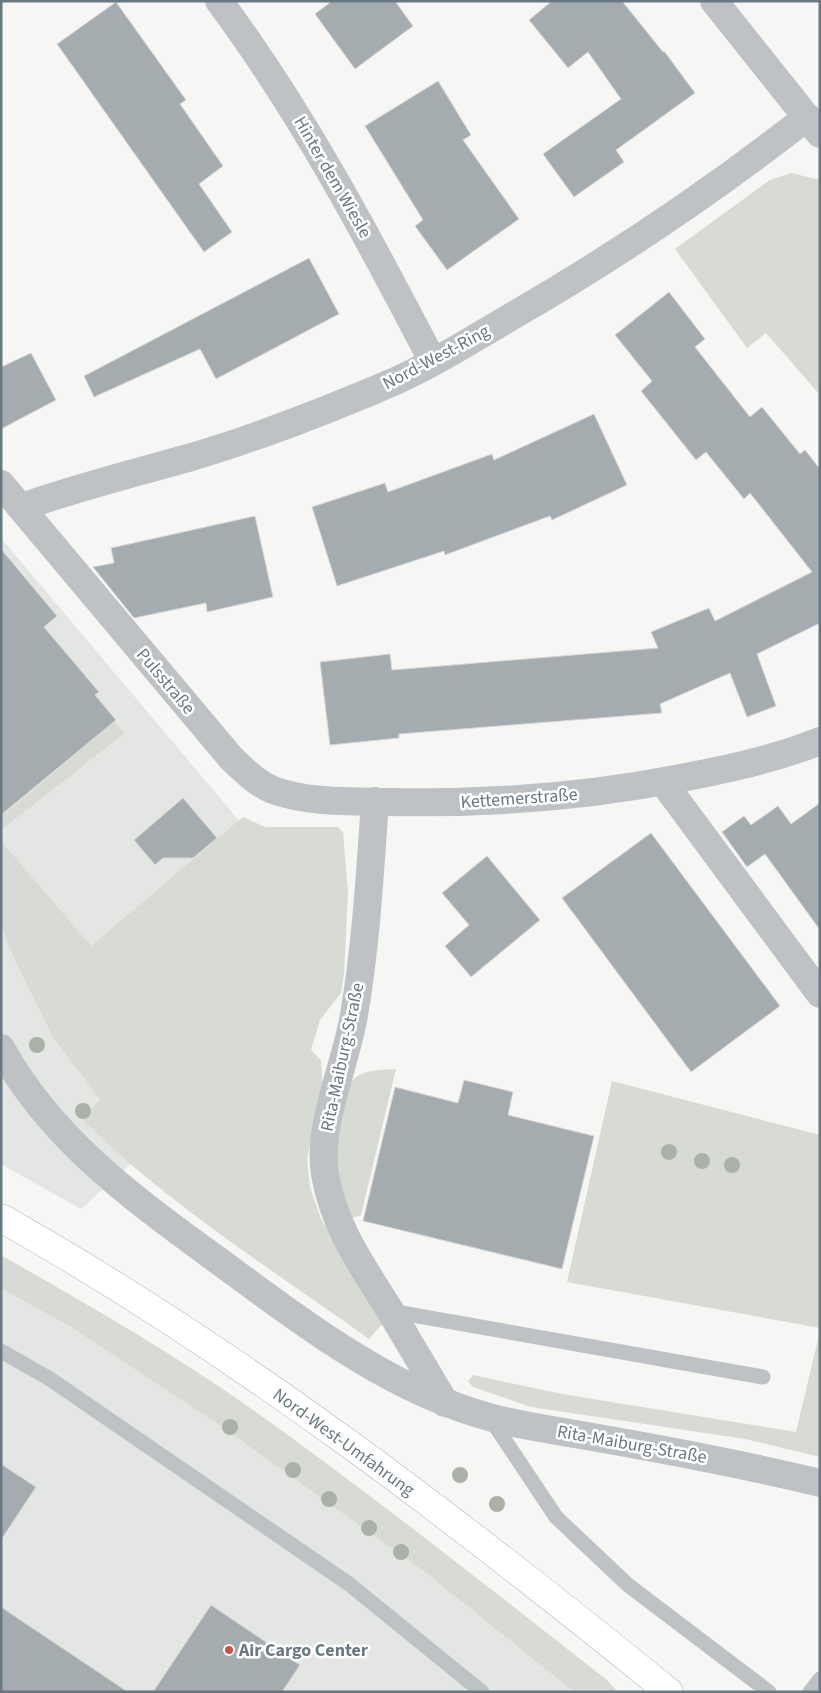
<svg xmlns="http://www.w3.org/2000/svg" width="821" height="1693" font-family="'Source Sans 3',sans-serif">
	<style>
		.built { fill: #e4e6e4 }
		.green { fill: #d7dbd4 }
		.building { fill: #a4acb0; stroke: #d8d8d6 }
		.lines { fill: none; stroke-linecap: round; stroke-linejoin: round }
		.secondary-casing { stroke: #b1b6b9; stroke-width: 29 }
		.service { stroke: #bec2c5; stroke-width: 15 }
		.minor { stroke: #bec2c5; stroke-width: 28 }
		.secondary { stroke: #fff; stroke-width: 28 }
		.tree { fill: #abb1a6 }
		.poi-dot { fill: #cd513d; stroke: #fff; stroke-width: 2 }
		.labels { text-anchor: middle; stroke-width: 5; stroke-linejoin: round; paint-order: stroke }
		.street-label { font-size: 18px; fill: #697981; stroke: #fff }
		.poi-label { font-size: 18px; font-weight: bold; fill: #697981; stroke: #fff; text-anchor: start }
	</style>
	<rect width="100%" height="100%" fill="#f6f6f4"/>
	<!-- built -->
	<g class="built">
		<path d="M 1,538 L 247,830 L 301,1009 L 81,1209 L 1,1164 Z"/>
		<path d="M 1,1274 L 105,1330 L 600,1692 L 1,1692 Z"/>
	</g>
	<!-- green -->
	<g class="green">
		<path d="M 791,173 L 820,180 L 820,395 L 766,333 L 747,348 L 675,249 L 770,180 Z"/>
		<path d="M 114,722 L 125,733 L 1,830 L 1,808 L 6,813 Z"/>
		<path d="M 243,817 L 265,827 L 338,827 L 343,832 L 348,892 L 344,974 L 341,993 L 320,1020 L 311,1050 L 321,1060 L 323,1087 L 307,1159 L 310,1187 L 321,1219 L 383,1323 L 369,1339 C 273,1270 167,1204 83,1120 L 100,1099 L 53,1037 L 15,960 L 1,926 L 1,841 L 91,946 Z"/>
		<path d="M 396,1069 L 361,1215 L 349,1219 C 344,1203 338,1186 336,1170 C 333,1152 342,1089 355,1078 C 365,1069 384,1070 396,1069 Z"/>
		<path d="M 612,1081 L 820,1135 L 820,1328 L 567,1282 Z"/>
		<path d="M 1,1255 C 84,1303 168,1350 246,1405 C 370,1493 488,1587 607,1680 L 618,1692 L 574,1692 L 429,1575 L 221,1426 L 71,1327 L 1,1288 Z"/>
		<path d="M 820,1331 L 820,1457 L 745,1439 L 531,1407 L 473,1387 L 468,1381 L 473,1375 L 562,1394 L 796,1432 Z"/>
	</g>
	<!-- building -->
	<g class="building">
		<path d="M 332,1 L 395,1 L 413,26 L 355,69 L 315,14 Z"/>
		<path d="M 552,1 L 622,1 L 663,52 L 664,51 L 695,93 L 616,150 L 624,162 L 574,197 L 543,154 L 621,99 L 588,52 L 568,68 L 529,20 Z"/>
		<path d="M 116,2 L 186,100 L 180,104 L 223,166 L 199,184 L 232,232 L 204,252 L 57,44 Z"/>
		<path d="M 438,81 L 471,135 L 463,140 L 519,219 L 447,270 L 415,226 L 423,220 L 365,126 Z"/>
		<path d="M 309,258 L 339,314 L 216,379 L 200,349 L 94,397 L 84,376 Z"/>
		<path d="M 669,292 L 705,339 L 695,347 L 750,417 L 762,407 L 800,454 L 805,450 L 820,469 L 820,623 L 757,654 L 776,706 L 747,717 L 730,673 L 660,704 L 662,713 L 399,734 L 399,738 L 330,745 L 320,662 L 390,654 L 392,670 L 658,648 L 651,632 L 709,608 L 715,621 L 812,572 L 750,493 L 744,499 L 706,452 L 696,460 L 641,391 L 652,381 L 615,335 Z"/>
		<path d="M 31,353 L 56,400 L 1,429 L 1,367 Z"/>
		<path d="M 594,414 L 627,485 L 552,520 L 550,516 L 445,555 L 444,551 L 337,586 L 312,507 L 385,483 L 388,492 L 492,454 L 494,460 Z"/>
		<path d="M 255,516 L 273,597 L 207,612 L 206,603 L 134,618 L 93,567 L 114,563 L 111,548 Z"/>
		<path d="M 1,549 L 57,616 L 44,627 L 99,692 L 95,695 L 116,720 L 1,815 Z"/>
		<path d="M 183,798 L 217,838 L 193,858 L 163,858 L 155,865 L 134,840 Z"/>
		<path d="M 820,803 L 820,930 L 765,854 L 747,867 L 722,832 L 744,816 L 751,825 L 778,806 L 791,824 Z"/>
		<path d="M 651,833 L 780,1006 L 691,1072 L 562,898 Z"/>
		<path d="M 487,856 L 540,920 L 471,977 L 445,946 L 469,925 L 442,893 Z"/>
		<path d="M 464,1080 L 513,1092 L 508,1115 L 594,1136 L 562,1269 L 363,1221 L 395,1087 L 458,1103 Z"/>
		<path d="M 1,1464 L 36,1487 L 1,1540 Z"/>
		<path d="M 211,1605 L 300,1665 L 282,1692 L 153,1692 Z"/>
		<path d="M 1,1607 L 128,1692 L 1,1692 Z"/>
	</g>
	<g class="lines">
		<defs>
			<path id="secondary" d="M 1,1218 C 239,1352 457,1520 669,1692"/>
		</defs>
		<!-- secondary casing -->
		<use href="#secondary" class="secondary-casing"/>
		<!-- service -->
		<g class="service">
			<path d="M 390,1311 L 763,1377"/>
			<path d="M 1,1351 L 50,1379 L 349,1584 L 482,1692"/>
			<path d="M 490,1418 L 556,1517 L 628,1585 L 769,1692"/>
			<path d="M 810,1692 L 820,1679"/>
		</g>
		<!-- minor -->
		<g class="minor">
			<path d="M 219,1 C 303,114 368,237 433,362"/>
			<path d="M 714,1 L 820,134"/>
			<path d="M 1,484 L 231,758 C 244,770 256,783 273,790 C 308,803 351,801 389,802 C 487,804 584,797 681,778 C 728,769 775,759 820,741"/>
			<path d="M 22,507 C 78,487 131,474 188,458 C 254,439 320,413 384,386 C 427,368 468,342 509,318 C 613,258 712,192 807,117"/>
			<path d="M 663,782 L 820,994"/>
			<path d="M 375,801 C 370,873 366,945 354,1015 C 346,1064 317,1125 325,1174 C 334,1228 363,1267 391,1312 C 409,1342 427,1373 445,1403"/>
			<path d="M 1,1048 C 54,1145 144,1206 231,1270 C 310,1328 393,1391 489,1417 C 524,1427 562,1431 598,1438 C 672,1451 746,1465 820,1483"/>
		</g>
		<!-- secondary -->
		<use href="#secondary" class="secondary"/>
	</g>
	<!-- trees -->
	<g class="tree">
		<circle cx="37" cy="1045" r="8"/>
		<circle cx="83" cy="1111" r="8"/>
		<circle cx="669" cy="1152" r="8"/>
		<circle cx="702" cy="1161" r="8"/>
		<circle cx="732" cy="1165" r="8"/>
		<circle cx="230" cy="1427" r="8"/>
		<circle cx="293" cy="1470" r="8"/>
		<circle cx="460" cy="1475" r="8"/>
		<circle cx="329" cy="1499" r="8"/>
		<circle cx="497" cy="1504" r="8"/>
		<circle cx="369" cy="1528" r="8"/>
		<circle cx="401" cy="1552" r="8"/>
	</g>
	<!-- markers -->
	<circle class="poi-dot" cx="229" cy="1650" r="5"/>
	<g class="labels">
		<!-- street labels -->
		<g class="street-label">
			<text transform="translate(333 177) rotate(60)" y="6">Hinter dem Wiesle</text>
			<text transform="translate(436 357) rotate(-28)" y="6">Nord-West-Ring</text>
			<text transform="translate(166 681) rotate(50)" y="6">Pulsstraße</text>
			<text transform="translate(519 798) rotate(-4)" y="6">Kettemerstraße</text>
			<text transform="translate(342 1057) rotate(-78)" y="6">Rita-Maiburg-Straße</text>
			<text transform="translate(344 1442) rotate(36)" y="6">Nord-West-Umfahrung</text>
			<text transform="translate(632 1444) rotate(10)" y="6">Rita-Maiburg-Straße</text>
		</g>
		<!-- poi labels -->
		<g class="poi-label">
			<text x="239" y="1656">Air Cargo Center</text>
		</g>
	</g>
	<!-- border -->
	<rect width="821" height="1693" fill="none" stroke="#697981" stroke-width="5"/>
</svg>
